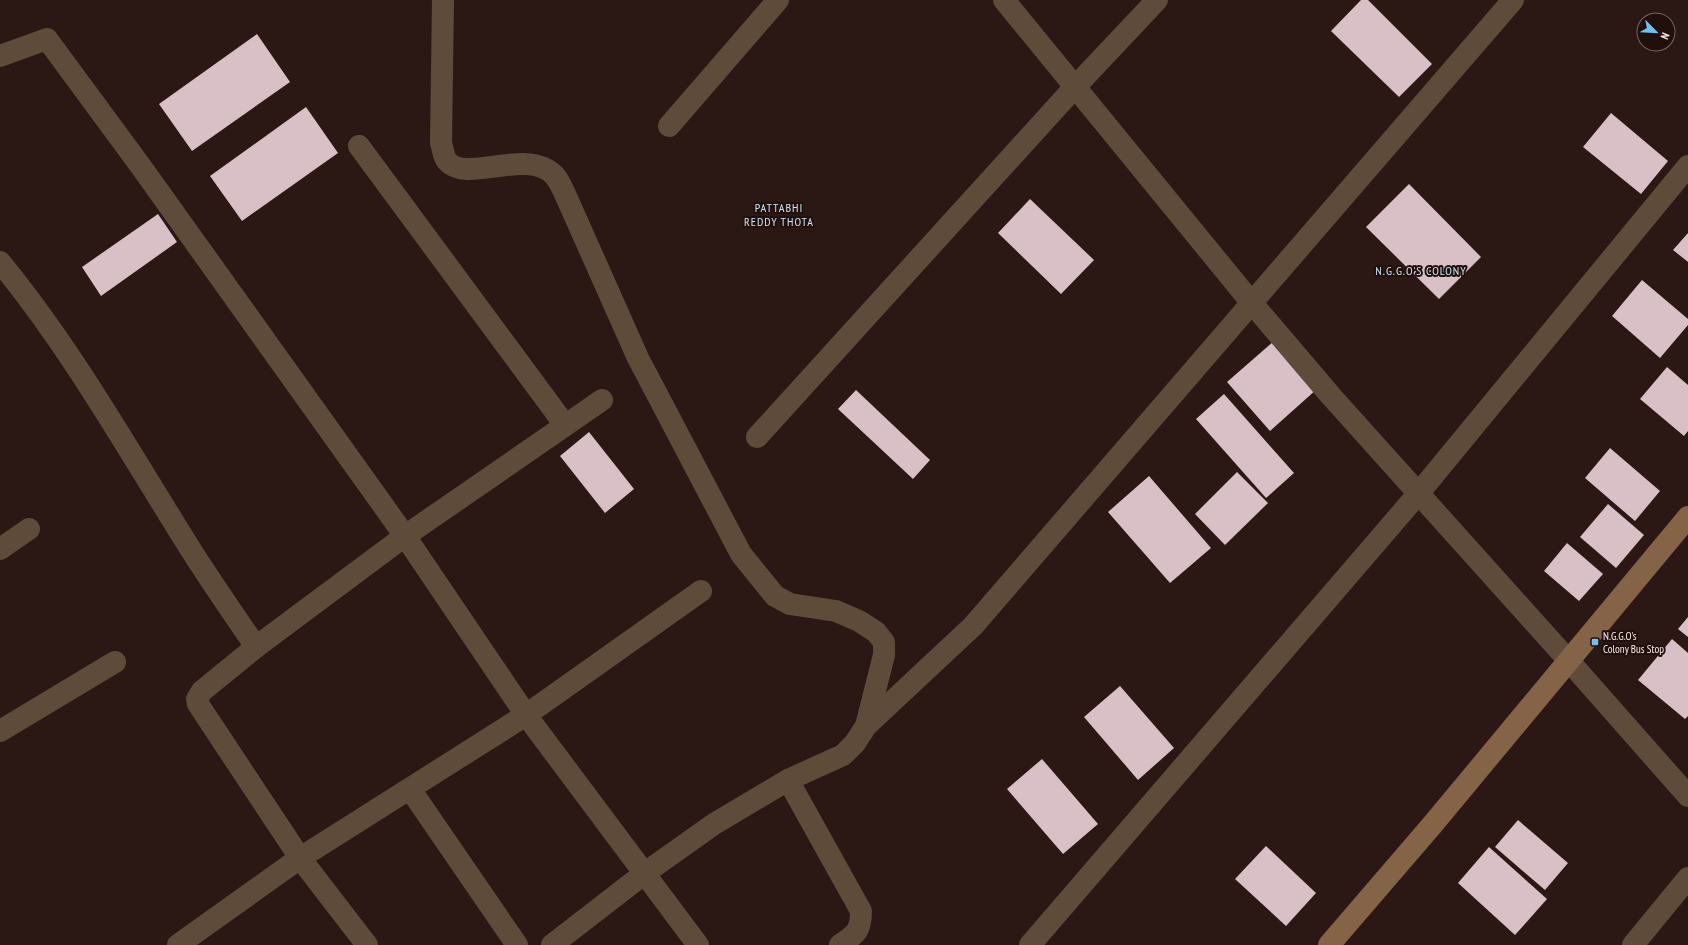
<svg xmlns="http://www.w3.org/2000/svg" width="1688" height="945" font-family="'PT Sans Narrow',sans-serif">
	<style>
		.building { fill: #d9bfc6 }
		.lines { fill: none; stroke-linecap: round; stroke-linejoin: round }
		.minor { stroke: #5f4b39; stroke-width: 22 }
		.secondary { stroke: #846346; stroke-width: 22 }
		.poi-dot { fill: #6dc2f3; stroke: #210f0c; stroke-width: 1.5 }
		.labels { text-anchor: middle; stroke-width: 4; stroke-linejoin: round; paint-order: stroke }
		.poi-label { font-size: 11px; fill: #fcedeb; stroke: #210f0c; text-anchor: start }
		.neighbourhood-label { font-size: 12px; letter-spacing: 1px; fill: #c9e6f9; stroke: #210f0c }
	</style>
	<rect width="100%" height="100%" fill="#2b1815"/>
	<!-- building -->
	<g class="building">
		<path d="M 1361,0 L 1368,0 L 1432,64 L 1399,97 L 1331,31 Z"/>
		<path d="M 257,34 L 290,82 L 192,151 L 159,104 Z"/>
		<path d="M 306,107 L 338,153 L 242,221 L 210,176 Z"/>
		<path d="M 1611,113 L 1668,161 L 1641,194 L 1583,147 Z"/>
		<path d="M 1409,184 L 1481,257 L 1439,299 L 1366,227 Z"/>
		<path d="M 1030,199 L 1094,260 L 1061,294 L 998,233 Z"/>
		<path d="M 158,214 L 177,242 L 101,296 L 82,267 Z"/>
		<path d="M 1688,233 L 1688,262 L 1673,250 Z"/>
		<path d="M 1642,280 L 1688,319 L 1688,325 L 1660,358 L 1612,316 Z"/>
		<path d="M 1275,340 L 1317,389 L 1270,431 L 1227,382 Z"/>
		<path d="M 1667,367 L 1688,385 L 1688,431 L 1684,436 L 1640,399 Z"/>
		<path d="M 856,390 L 930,460 L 913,479 L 838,409 Z"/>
		<path d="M 1224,394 L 1294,473 L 1266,498 L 1196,419 Z"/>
		<path d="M 589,432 L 634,489 L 605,513 L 560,456 Z"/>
		<path d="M 1610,448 L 1660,491 L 1635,521 L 1585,478 Z"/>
		<path d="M 1237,472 L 1268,503 L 1225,545 L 1195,514 Z"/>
		<path d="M 1149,476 L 1211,548 L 1170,583 L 1108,512 Z"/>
		<path d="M 1608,504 L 1644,535 L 1616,568 L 1580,537 Z"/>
		<path d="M 1567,543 L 1603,574 L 1579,601 L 1544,571 Z"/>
		<path d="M 1688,617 L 1688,637 L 1678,629 Z"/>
		<path d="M 1672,639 L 1688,653 L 1688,716 L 1685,719 L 1638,680 Z"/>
		<path d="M 1120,686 L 1174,748 L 1138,780 L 1084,717 Z"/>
		<path d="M 1042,759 L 1098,824 L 1063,854 L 1007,789 Z"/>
		<path d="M 1518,820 L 1568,863 L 1545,890 L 1495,847 Z"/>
		<path d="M 1266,846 L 1316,893 L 1286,926 L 1235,879 Z"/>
		<path d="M 1489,847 L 1547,899 L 1515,935 L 1458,883 Z"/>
	</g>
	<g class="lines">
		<!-- minor -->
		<g class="minor">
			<path d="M 443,0 L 441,143 C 443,148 443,156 447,161 C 466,184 527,147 554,175 C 559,180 562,188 565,194 L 638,358 L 741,554 L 775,596 L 790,604 L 836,611 L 859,621 L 876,632 L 884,642 L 884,655 L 866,726 L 855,743 L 843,755 L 788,780 L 714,824 L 645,873 L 552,945"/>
			<path d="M 1004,0 L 1251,302 L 1331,396 L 1569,661 L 1688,796"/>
			<path d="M 0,56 L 47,39 L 142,168 L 405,536 L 602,400"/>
			<path d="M 669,126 L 778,0"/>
			<path d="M 359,146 L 565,425"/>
			<path d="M 0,262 C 69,346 123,441 181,534 C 204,572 231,610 256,647"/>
			<path d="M 757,437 L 1074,88 L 1157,0"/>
			<path d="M 0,549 L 29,529"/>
			<path d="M 866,726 L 973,626 L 1513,0"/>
			<path d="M 0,731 L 115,662"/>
			<path d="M 788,780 L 861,911 C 861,931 856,934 840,945"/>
			<path d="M 410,789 L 517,945"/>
			<path d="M 178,945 L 300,858 L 526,715 L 701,591"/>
			<path d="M 367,945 L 300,858 L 198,704 L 197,699 L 202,691 L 256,647 L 405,536 L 526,715 L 698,945"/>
			<path d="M 1030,945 L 1418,494 L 1688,166"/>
			<path d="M 1633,945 L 1688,878"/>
		</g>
		<!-- secondary -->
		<path class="secondary" d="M 1329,945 L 1433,824 L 1688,517"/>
	</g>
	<!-- markers -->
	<rect class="poi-dot" x="1591" y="638" width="8" height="8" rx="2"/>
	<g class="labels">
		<!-- poi labels -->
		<g class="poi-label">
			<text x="1603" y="640">N.G.G.O's<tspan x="1603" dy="13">Colony Bus Stop</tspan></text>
		</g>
		<!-- neighbourhood labels -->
		<g class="neighbourhood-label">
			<text x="779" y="212">PATTABHI<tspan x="779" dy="14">REDDY THOTA</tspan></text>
			<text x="1421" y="275">N.G.G.O'S COLONY</text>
		</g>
	</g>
	<!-- north arrow -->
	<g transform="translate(1656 32) rotate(114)"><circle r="19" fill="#210f0c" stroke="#796865"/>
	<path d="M0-3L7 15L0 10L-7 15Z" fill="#6dc2f3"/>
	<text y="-6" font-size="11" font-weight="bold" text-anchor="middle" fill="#fcedeb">N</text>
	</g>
</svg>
